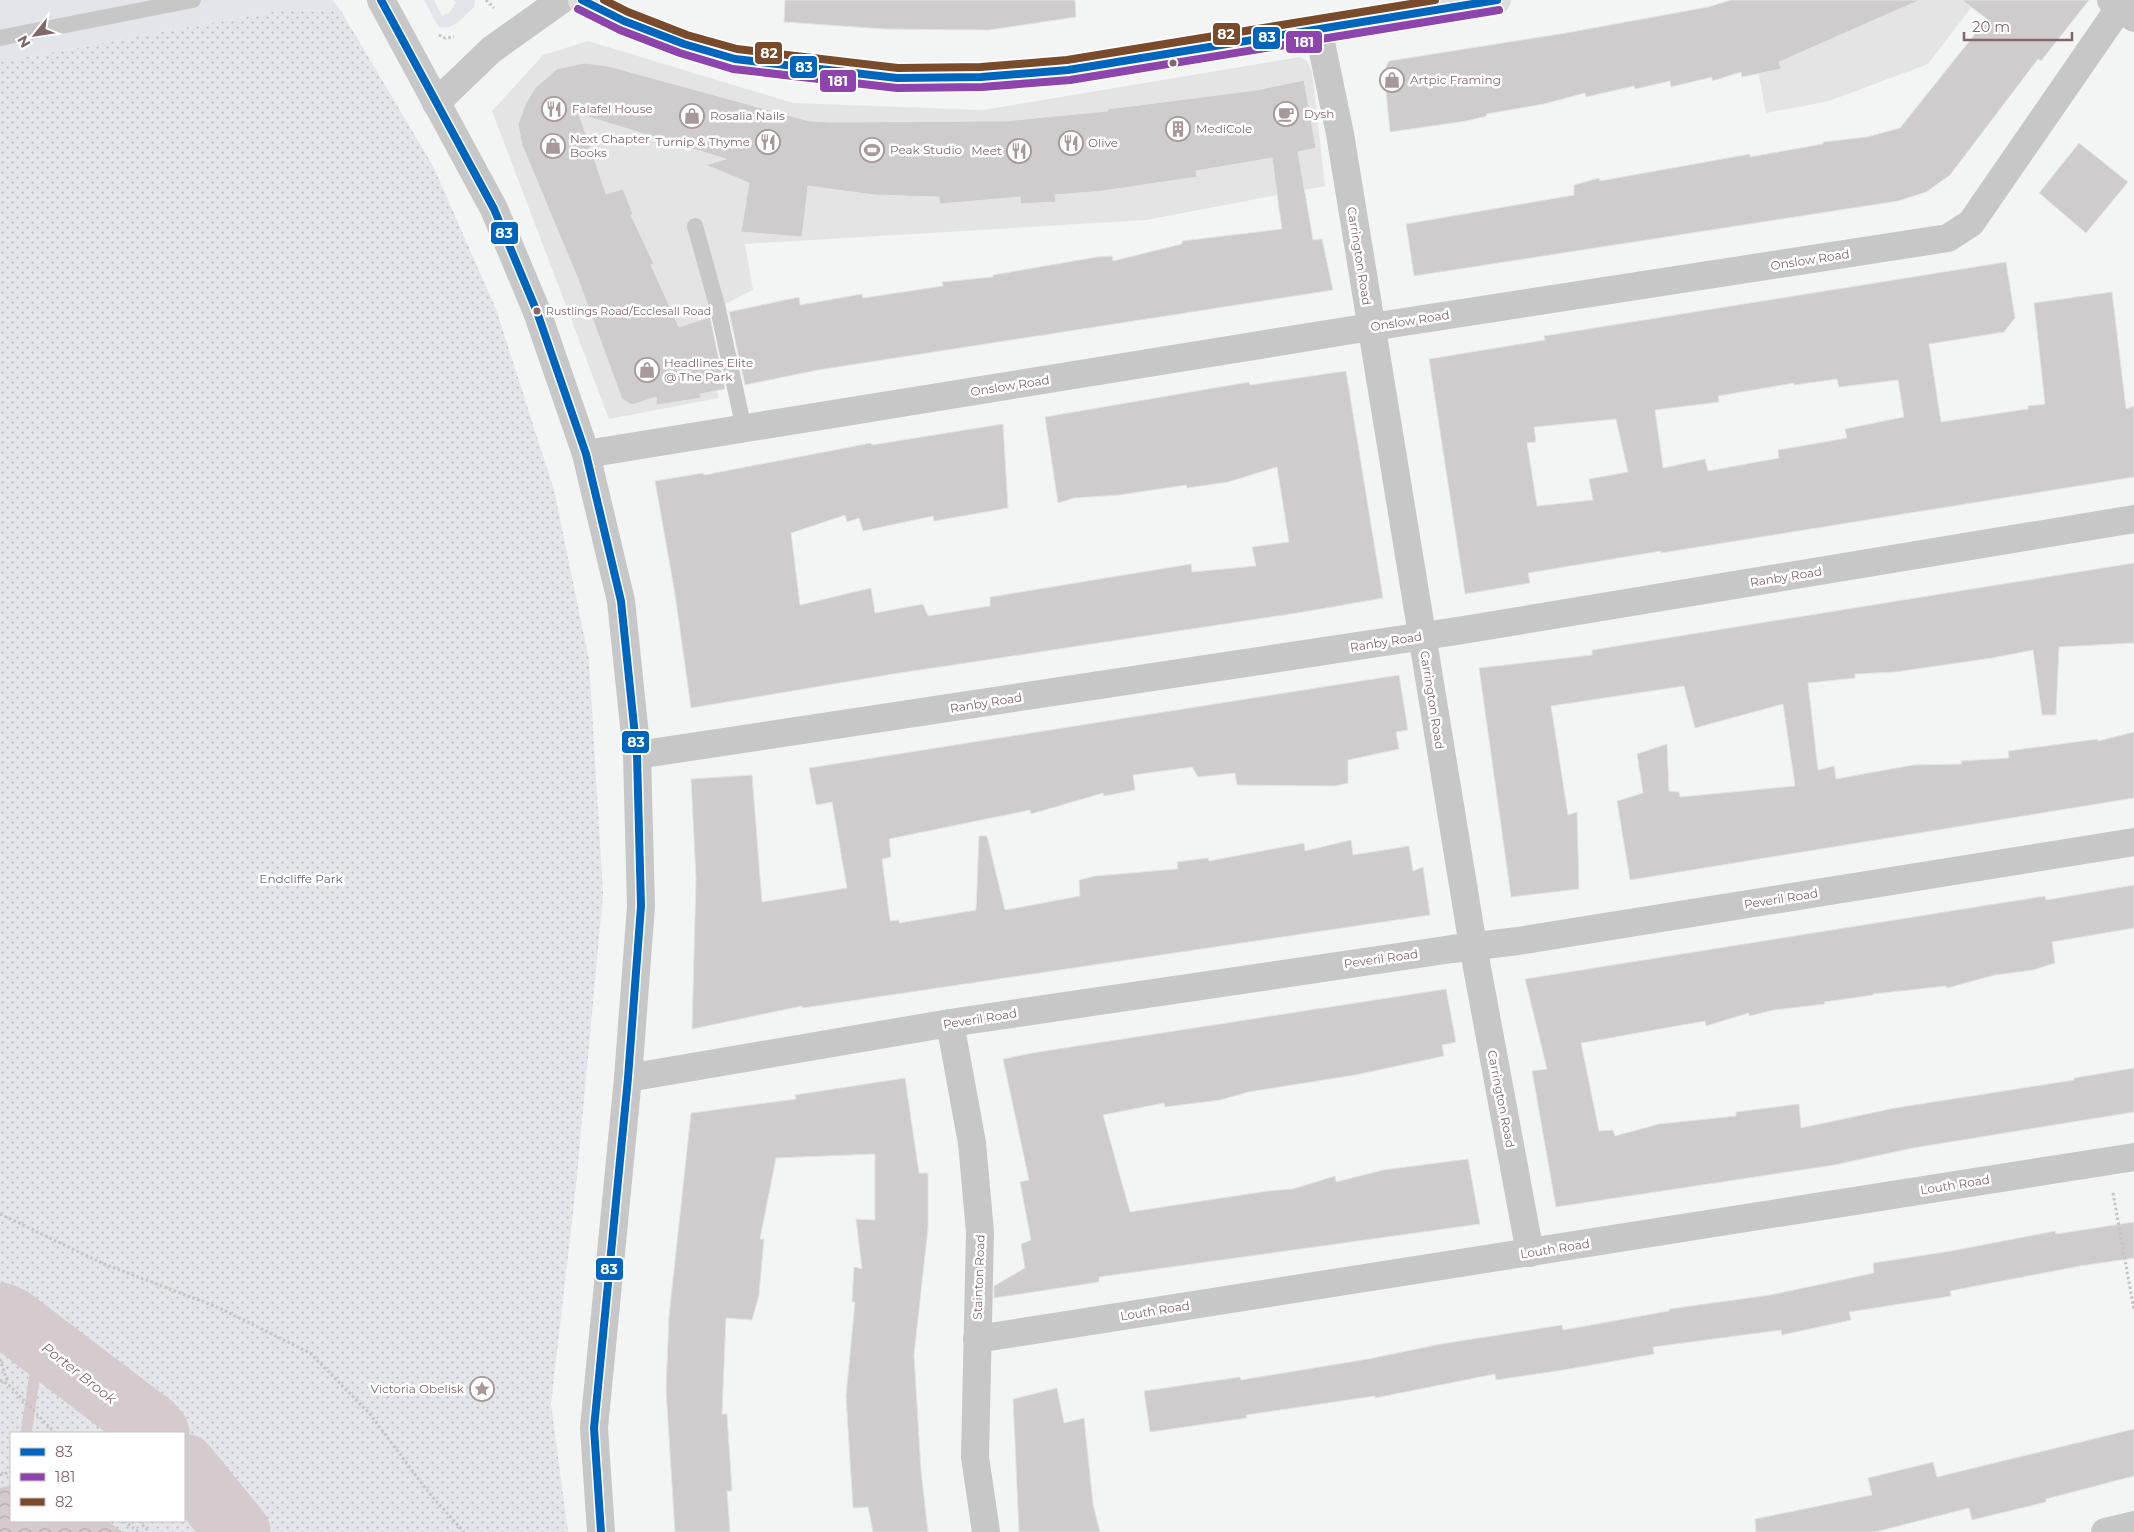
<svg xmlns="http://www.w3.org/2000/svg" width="2134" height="1532" font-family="Montserrat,sans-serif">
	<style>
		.built { fill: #e5e4e4 }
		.grass { fill: #e4e5ea }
		.park { fill: url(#park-dots); fill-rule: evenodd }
		.water { fill: url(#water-waves) }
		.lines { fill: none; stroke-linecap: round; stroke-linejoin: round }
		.stream { stroke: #d5cbcf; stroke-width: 11 }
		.river { stroke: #d5cbcf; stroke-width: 65 }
		.building { fill: #cecccd; stroke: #e3e4e4; fill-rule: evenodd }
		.path { stroke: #c7c4c5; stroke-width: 3; stroke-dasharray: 2.5 2.5; stroke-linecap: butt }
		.service { stroke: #c8c7c7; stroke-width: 16 }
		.minor { stroke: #c8c7c7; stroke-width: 28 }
		.tertiary { stroke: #c8c7c7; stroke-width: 28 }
		.primary { stroke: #dedddd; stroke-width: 28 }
		.bus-1-casing { stroke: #fff; stroke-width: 11 }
		.bus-2-casing { stroke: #fff; stroke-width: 11 }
		.bus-3-casing { stroke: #fff; stroke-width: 11 }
		.bus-1 { stroke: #0065bd; stroke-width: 8 }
		.bus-2 { stroke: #8e44ad; stroke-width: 8 }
		.bus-3 { stroke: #7a4b2a; stroke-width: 8 }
		.bus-dot { fill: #81666a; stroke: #fff; stroke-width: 2 }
		.labels { text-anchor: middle; stroke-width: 5; stroke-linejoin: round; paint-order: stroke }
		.bus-label { font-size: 11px; fill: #81666a; stroke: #fff; text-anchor: start }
		.poi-label { font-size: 12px; fill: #81666a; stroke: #fff; text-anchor: start }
		.street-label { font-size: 12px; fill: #81666a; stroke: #fff }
		.park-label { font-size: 12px; fill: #696578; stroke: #fff }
		.water-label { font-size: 14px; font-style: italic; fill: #8b6c76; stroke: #fff }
		.line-badge { stroke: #fff; stroke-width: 2 }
		.badge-label { font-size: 14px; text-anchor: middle; font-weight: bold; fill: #fff }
	</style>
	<defs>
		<pattern id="park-dots" width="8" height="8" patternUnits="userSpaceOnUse" patternTransform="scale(1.25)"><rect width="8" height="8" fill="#e4e5ea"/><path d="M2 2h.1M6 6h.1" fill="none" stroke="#bebdc2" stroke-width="1.8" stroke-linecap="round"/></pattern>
		<pattern id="water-waves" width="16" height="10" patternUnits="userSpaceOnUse" patternTransform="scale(1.25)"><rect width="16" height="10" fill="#d5cbcf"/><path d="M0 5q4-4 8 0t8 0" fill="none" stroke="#b2a9ac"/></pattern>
	</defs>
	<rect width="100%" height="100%" fill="#f3f4f4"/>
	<!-- built -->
	<g class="built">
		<path d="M 1745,0 L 1977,0 L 1928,64 L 1829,101 L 1766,113 Z"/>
		<path d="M 588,41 L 793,103 L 983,110 L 1300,57 L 1307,61 L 1312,72 L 1325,186 L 1146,220 L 745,244 L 753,290 L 698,318 L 719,398 L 609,419 L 492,111 L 543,55 Z"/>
	</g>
	<!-- grass -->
	<g class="grass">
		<path d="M 0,0 L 333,0 L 341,11 L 282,10 L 0,62 Z"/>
		<path d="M 424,0 L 434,0 L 442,16 L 449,13 L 456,3 L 453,0 L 475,0 L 474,7 C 463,17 455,30 439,27 Z"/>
	</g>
	<!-- park -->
	<path class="park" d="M 282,10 L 341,11 L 433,166 L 496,309 L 554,490 L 589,660 L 603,894 L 576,1186 L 551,1404 L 568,1532 L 0,1532 L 0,62 ZM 11,1433 L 184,1433 L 184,1521 L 11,1521 Z"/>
	<!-- water -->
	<path class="water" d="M 11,1485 L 11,1521 L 108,1521 L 122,1532 L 0,1532 L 0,1488 Z"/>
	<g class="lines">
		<!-- stream -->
		<path class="stream" d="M 26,1433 L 40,1341"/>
		<!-- river -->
		<g class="river">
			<path d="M 0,1315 L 10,1319 L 151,1426 L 157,1433"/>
			<path d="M 184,1466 L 238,1532"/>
		</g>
	</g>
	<!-- building -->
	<g class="building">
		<path d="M 785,0 L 1075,0 L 1076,17 L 989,30 L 885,29 L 784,22 Z"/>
		<path d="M 1731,0 L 1920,0 L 1779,62 L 1781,69 L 1742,77 L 1741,72 L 1712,81 L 1712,77 L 1671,87 L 1670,81 L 1635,89 L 1634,86 L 1586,97 L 1585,93 L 1544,104 L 1486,114 L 1487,116 L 1466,121 L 1390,132 L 1384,71 L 1389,61 L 1566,33 L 1708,7 Z"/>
		<path d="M 1962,0 L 2089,0 L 2041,61 L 2038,59 L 1950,175 L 1926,192 L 1898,201 L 1414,276 L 1406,224 L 1574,195 L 1574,185 L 1599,178 L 1600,181 L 1750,154 L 1750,157 L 1823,144 L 1823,142 L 1867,137 L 1900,128 L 1987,19 Z"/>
		<path d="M 584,63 L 608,66 L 809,121 L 831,122 L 1005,121 L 1108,111 L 1108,109 L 1124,107 L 1257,90 L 1304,80 L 1316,148 L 1298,152 L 1313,240 L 1322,239 L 1333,290 L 818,370 L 745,385 L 729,312 L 799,297 L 800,305 L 862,294 L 863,298 L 943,286 L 942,282 L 993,277 L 993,275 L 1097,257 L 1112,256 L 1113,261 L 1182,244 L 1182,241 L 1282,229 L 1272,158 L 1196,171 L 1197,177 L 1102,191 L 1055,195 L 1056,202 L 1021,204 L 1020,197 L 940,204 L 939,197 L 875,195 L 808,186 L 802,237 L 741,232 L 749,183 L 706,165 L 726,159 L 579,114 L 606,194 L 623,189 L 633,214 L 631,215 L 654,264 L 651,265 L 679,327 L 710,317 L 725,389 L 700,394 L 701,398 L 657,405 L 656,397 L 632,405 L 622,399 L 578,279 L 522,145 L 518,124 L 526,103 L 535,88 L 557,69 Z"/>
		<path d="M 2079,143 L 2128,182 L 2086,233 L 2039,193 Z"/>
		<path d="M 2006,262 L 2015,318 L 2004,332 L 1929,344 L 1941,422 L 2028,409 L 2028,406 L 2045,404 L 2034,303 L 2112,292 L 2126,409 L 2134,406 L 2134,477 L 1661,553 L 1661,551 L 1528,573 L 1530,583 L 1465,594 L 1429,359 L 1545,340 L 1544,336 ZM 1837,379 L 1839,387 L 1898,380 L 1904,417 L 1845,429 L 1847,438 L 1778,450 L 1779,458 L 1708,471 L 1705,459 L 1663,468 L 1655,410 L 1719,402 L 1718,396 L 1794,383 L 1794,385 ZM 1616,419 L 1628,472 L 1589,479 L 1593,500 L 1537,506 L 1527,443 L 1536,442 L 1534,427 Z"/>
		<path d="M 1346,371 L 1383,598 L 1297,613 L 893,674 L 691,708 L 675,594 L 655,481 L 703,473 L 704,475 L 871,443 L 872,445 L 1003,424 L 1008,508 L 934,521 L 933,516 L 863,531 L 859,518 L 847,522 L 845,515 L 791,533 L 800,605 L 871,588 L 875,613 L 923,604 L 928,616 L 990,606 L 990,597 L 1191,564 L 1192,572 L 1256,566 L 1252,547 L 1289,542 L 1277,467 L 1228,482 L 1187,488 L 1186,485 L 1119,495 L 1074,498 L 1058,503 L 1045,417 L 1249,382 L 1250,385 Z"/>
		<path d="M 2134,563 L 2134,643 L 2059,647 L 2056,715 L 2042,715 L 2033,650 L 1992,658 L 1895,672 L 1855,674 L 1855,678 L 1808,683 L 1818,770 L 1834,766 L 1836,779 L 1913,765 L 1962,764 L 1961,761 L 2009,758 L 2008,751 L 2098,739 L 2098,741 L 2134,732 L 2134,798 L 1630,880 L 1617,801 L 1643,793 L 1637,754 L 1667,744 L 1669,791 L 1679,792 L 1680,797 L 1795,786 L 1783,704 L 1695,728 L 1684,686 L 1551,706 L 1568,815 L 1577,812 L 1579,889 L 1511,897 L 1479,668 L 1592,655 L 1592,650 Z"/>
		<path d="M 1399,675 L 1408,730 L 1396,732 L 1399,749 L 1348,760 L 1348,783 L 1335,786 L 1237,785 L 1235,773 L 1198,777 L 1192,767 L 1133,775 L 1135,790 L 1104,796 L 1103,793 L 1031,814 L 1030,810 L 889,839 L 891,857 L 882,859 L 890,921 L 899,920 L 899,923 L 976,910 L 979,836 L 987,836 L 1005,910 L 1080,896 L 1079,880 L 1095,876 L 1178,869 L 1177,862 L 1208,858 L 1209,861 L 1304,843 L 1305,851 L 1351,840 L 1353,855 L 1409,846 L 1413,871 L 1423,867 L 1430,915 L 803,1008 L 802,1006 L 692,1029 L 696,878 L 691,779 L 752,775 L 762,902 L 847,888 L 832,802 L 816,805 L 809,768 Z"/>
		<path d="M 2134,885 L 2134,928 L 2052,942 L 2055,963 L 2033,970 L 1995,975 L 1947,988 L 1946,986 L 1873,994 L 1873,995 L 1824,1002 L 1825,1004 L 1774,1010 L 1749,1016 L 1749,1013 L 1706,1026 L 1705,1021 L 1581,1043 L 1599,1131 L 1613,1130 L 1615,1136 L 1659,1124 L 1736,1116 L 1736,1112 L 1799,1104 L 1801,1128 L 1895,1108 L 2074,1080 L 2074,1078 L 2134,1068 L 2134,1112 L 1913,1148 L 1834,1165 L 1556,1207 L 1532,1071 L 1547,1069 L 1525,979 L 2045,896 L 2046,900 Z"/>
		<path d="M 1446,989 L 1456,1042 L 1442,1045 L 1444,1056 L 1355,1075 L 1248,1092 L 1220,1100 L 1165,1107 L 1164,1103 L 1103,1115 L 1130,1212 L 1268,1191 L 1293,1189 L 1335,1176 L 1336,1182 L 1383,1170 L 1468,1159 L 1480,1224 L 1099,1277 L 1099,1282 L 994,1298 L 994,1286 L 1025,1268 L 1021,1244 L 1031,1240 L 1020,1182 L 1029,1180 L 1003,1059 L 1032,1053 Z"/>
		<path d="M 905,1078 L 919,1173 L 928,1173 L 928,1228 L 914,1355 L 921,1471 L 928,1532 L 873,1532 L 868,1507 L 853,1508 L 846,1396 L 855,1302 L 852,1302 L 854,1267 L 862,1269 L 856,1219 L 875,1220 L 875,1154 L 776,1158 L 760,1239 L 764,1239 L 759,1295 L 752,1320 L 726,1318 L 722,1414 L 727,1414 L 732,1491 L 727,1491 L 730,1532 L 675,1532 L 666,1390 L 669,1316 L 691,1113 L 796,1099 L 795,1095 Z"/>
		<path d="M 2134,1222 L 2134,1258 L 2080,1266 L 1950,1291 L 1951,1296 L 1849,1312 L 1851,1320 L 1782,1335 L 1781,1330 L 1653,1347 L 1654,1354 L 1563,1370 L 1496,1380 L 1495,1374 L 1375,1398 L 1375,1396 L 1246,1415 L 1247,1418 L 1150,1432 L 1144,1391 L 1240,1377 L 1241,1380 L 1368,1359 L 1441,1344 L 1562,1325 L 1563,1330 L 1669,1311 L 1669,1309 L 1770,1295 L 1874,1273 L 1873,1263 L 1951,1251 L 2055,1231 L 2056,1234 Z"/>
		<path d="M 1057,1388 L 1064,1423 L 1084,1418 L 1093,1504 L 1100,1532 L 1019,1532 L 1013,1399 Z"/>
		<path d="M 2134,1429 L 2134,1476 L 2046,1499 L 2046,1502 L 1972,1520 L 1969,1508 L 1875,1532 L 1756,1532 L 1755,1519 L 1872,1495 L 1868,1478 L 1933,1462 L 1937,1477 Z"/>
	</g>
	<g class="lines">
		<!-- path -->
		<g class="path">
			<path d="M 486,0 L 494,8"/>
			<path d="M 439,35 L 445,38 L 454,37"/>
			<path d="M 2113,1193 L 2134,1310"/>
			<path d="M 0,1214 L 104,1264 L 217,1307 L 310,1353 L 370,1414 L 429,1493 L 464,1532"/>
			<path d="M 0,1359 L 8,1383"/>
			<path d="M 0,1380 L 8,1384 L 55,1433"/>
			<path d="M 0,1475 L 11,1472"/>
			<path d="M 124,1521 L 139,1532"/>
			<path d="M 139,1521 L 149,1532"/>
		</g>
		<!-- service -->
		<g class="service">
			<path d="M 0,38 L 193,0"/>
			<path d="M 695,226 L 718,309 L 744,429"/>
		</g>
		<!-- minor -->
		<g class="minor">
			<path d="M 1318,28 L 1340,134 L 1473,946 L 1530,1253"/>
			<path d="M 586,454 L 1352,330 L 1948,238 L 1971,223 L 2120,7"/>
			<path d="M 637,755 L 1457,631 L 2134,519"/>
			<path d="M 950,1023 L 972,1143 L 980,1232 L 975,1457 L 986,1532"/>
			<path d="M 628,1078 L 950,1023 L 1452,949 L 1518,941 L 2134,842"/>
			<path d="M 977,1339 L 2134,1157"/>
			<path d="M 2105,1532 L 2134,1525"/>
		</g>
		<!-- tertiary -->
		<g class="tertiary">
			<path d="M 381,0 L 494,209 L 537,312 L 586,454 L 621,601 L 637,755 L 641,906 L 628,1078 L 594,1428 L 601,1532"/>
			<path d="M 2111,0 L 2134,18"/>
			<path d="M 436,103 L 491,50 L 561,0"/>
		</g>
		<!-- primary -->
		<path class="primary" d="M 582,0 L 624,21 L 684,44 L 735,59 L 897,78 L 981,77 L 1068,70 L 1497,0"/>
		<defs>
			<g id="bus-1">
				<path d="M 381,0 L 494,209 L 537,312 L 586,454 L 621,601 L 637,755 L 641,906 L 628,1078 L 594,1428 L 601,1532"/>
				<path d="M 582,0 L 624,21 L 684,44 L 735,59 L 897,78 L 981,77 L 1068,70 L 1497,0"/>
			</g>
			<path id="bus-2" d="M 578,9 L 620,30 L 680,53 L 733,69 L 897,88 L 982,87 L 1070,80 L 1499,10"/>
			<path id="bus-3" d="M 604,0 L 628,12 L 687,35 L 737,49 L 898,68 L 981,67 L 1067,60 L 1435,0"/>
		</defs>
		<!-- bus-1 casing -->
		<use href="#bus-1" class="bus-1-casing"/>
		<!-- bus-2 casing -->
		<use href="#bus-2" class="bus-2-casing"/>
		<!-- bus-3 casing -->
		<use href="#bus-3" class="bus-3-casing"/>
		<!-- bus-1 -->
		<use href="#bus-1" class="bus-1"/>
		<!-- bus-2 -->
		<use href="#bus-2" class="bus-2"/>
		<!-- bus-3 -->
		<use href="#bus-3" class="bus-3"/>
	</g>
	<!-- icons -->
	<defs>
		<symbol id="shop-ring" viewBox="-11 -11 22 22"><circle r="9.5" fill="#fff" stroke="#a9989a" stroke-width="1.5"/><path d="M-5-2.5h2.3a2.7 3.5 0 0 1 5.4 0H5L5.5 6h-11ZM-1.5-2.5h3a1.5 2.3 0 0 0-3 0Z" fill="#a9989a"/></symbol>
		<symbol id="restaurant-ring" viewBox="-11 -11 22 22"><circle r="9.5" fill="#fff" stroke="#a9989a" stroke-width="1.5"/><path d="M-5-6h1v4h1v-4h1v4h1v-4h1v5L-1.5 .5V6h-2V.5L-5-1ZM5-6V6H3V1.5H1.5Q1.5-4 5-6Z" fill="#a9989a"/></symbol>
		<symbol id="cafe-ring" viewBox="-11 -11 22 22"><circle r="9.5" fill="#fff" stroke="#a9989a" stroke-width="1.5"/><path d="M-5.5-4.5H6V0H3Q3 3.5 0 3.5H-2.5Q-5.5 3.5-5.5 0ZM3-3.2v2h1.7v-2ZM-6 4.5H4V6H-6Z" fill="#a9989a"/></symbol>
		<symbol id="building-ring" viewBox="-11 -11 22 22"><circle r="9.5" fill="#fff" stroke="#a9989a" stroke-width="1.5"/><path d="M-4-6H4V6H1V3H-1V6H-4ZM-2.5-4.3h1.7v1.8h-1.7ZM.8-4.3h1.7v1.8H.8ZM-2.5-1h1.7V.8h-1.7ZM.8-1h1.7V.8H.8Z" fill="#a9989a"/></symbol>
		<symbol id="stadium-ring" viewBox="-11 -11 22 22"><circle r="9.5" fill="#fff" stroke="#a9989a" stroke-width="1.5"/><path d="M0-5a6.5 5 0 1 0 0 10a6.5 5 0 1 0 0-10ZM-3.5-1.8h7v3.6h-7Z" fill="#a9989a"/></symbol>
		<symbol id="sight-ring" viewBox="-11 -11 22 22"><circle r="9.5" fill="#fff" stroke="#a9989a" stroke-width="1.5"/><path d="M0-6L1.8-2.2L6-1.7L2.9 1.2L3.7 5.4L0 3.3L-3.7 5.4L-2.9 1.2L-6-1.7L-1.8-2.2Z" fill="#a9989a"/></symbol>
	</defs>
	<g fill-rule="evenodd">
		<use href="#shop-ring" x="1378" y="66" width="28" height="28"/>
		<use href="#restaurant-ring" x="540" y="95" width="28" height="28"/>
		<use href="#cafe-ring" x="1272" y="100" width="28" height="28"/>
		<use href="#shop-ring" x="678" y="102" width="28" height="28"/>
		<use href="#building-ring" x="1164" y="115" width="28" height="28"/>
		<use href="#restaurant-ring" x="754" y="128" width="28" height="28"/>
		<use href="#restaurant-ring" x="1057" y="129" width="28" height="28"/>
		<use href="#shop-ring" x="539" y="132" width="28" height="28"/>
		<use href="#stadium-ring" x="858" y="136" width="28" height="28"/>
		<use href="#restaurant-ring" x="1005" y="137" width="28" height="28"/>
		<use href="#shop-ring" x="633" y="356" width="28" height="28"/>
		<use href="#sight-ring" x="468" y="1375" width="28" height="28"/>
	</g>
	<!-- markers -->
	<g class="bus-dot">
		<circle cx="1173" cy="63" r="4.5"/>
		<circle cx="537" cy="311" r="4.5"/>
	</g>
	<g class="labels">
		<!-- bus labels -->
		<g class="bus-label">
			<text x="546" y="315">Rustlings Road/Ecclesall Road</text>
		</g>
		<!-- poi labels -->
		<g class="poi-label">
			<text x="1410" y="84">Artpic Framing</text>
			<text x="572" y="113">Falafel House</text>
			<text x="1304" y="118">Dysh</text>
			<text x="710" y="120">Rosalia Nails</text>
			<text x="1196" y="133">MediCole</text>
			<text x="570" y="143">Next Chapter<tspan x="570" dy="14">Books</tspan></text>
			<text x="750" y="146" text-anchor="end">Turnip &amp; Thyme</text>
			<text x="1088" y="147">Olive</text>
			<text x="890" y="154">Peak Studio</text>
			<text x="1002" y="155" text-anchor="end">Meet</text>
			<text x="664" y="367">Headlines Elite<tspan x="664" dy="14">@ The Park</tspan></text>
			<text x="464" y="1393" text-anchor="end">Victoria Obelisk</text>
		</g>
		<!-- street labels -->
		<g class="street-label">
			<text transform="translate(1359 256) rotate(81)" y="4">Carrington Road</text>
			<text transform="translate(1810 260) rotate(-9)" y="4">Onslow Road</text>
			<text transform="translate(1410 321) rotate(-9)" y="4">Onslow Road</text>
			<text transform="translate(1010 386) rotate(-9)" y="4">Onslow Road</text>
			<text transform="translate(1786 577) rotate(-9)" y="4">Ranby Road</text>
			<text transform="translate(1386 642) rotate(-9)" y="4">Ranby Road</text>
			<text transform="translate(1432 700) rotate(81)" y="4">Carrington Road</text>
			<text transform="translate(986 703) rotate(-9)" y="4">Ranby Road</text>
			<text transform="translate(1781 899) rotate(-9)" y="4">Peveril Road</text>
			<text transform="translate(1381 959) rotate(-8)" y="4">Peveril Road</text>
			<text transform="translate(980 1019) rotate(-9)" y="4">Peveril Road</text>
			<text transform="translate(1501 1099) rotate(79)" y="4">Carrington Road</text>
			<text transform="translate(1955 1185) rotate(-9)" y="4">Louth Road</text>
			<text transform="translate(1555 1249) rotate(-9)" y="4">Louth Road</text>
			<text transform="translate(979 1277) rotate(-88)" y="4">Stainton Road</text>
			<text transform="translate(1155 1311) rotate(-9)" y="4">Louth Road</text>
		</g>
		<!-- park labels -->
		<g class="park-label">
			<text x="301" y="883">Endcliffe Park</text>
		</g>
		<!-- water labels -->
		<g class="water-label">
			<text transform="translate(79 1373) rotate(38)" y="5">Porter Brook</text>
		</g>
	</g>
	<g class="line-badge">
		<rect x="1212" y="22" width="29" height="24" rx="5" fill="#7a4b2a"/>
		<rect x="1252" y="26" width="29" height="24" rx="5" fill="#0065bd"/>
		<rect x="1285" y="30" width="38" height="24" rx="5" fill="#8e44ad"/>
		<rect x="754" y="41" width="29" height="24" rx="5" fill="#7a4b2a"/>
		<rect x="789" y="55" width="29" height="24" rx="5" fill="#0065bd"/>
		<rect x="819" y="69" width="38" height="24" rx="5" fill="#8e44ad"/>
		<rect x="490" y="221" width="29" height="24" rx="5" fill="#0065bd"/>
		<rect x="621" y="730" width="29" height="24" rx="5" fill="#0065bd"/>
		<rect x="595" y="1257" width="29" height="24" rx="5" fill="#0065bd"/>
	</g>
	<g class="badge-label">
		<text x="1226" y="39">82</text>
		<text x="1267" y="42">83</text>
		<text x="1304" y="47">181</text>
		<text x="769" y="58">82</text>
		<text x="804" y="72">83</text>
		<text x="838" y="86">181</text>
		<text x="504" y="238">83</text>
		<text x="636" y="747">83</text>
		<text x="609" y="1274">83</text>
	</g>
	<!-- legend -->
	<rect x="10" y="1432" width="175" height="90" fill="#ffffff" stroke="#cdc2c3"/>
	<rect x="20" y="1448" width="25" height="8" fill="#0065bd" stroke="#cdc2c3"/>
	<text x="55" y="1457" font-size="15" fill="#81666a">83</text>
	<rect x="20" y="1473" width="25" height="8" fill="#8e44ad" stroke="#cdc2c3"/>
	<text x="55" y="1482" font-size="15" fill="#81666a">181</text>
	<rect x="20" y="1498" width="25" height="8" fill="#7a4b2a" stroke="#cdc2c3"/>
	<text x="55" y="1507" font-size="15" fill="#81666a">82</text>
	<!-- north arrow -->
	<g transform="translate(35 35) rotate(240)" stroke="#ffffff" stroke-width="4" paint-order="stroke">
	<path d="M0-4L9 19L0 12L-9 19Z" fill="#81666a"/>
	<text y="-8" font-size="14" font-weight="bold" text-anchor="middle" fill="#81666a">N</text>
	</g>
	<!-- scale -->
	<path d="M1964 32v8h108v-8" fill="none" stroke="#81666a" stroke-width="2.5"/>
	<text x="1972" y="32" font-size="15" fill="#81666a" stroke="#ffffff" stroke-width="4" paint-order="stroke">20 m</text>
</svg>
